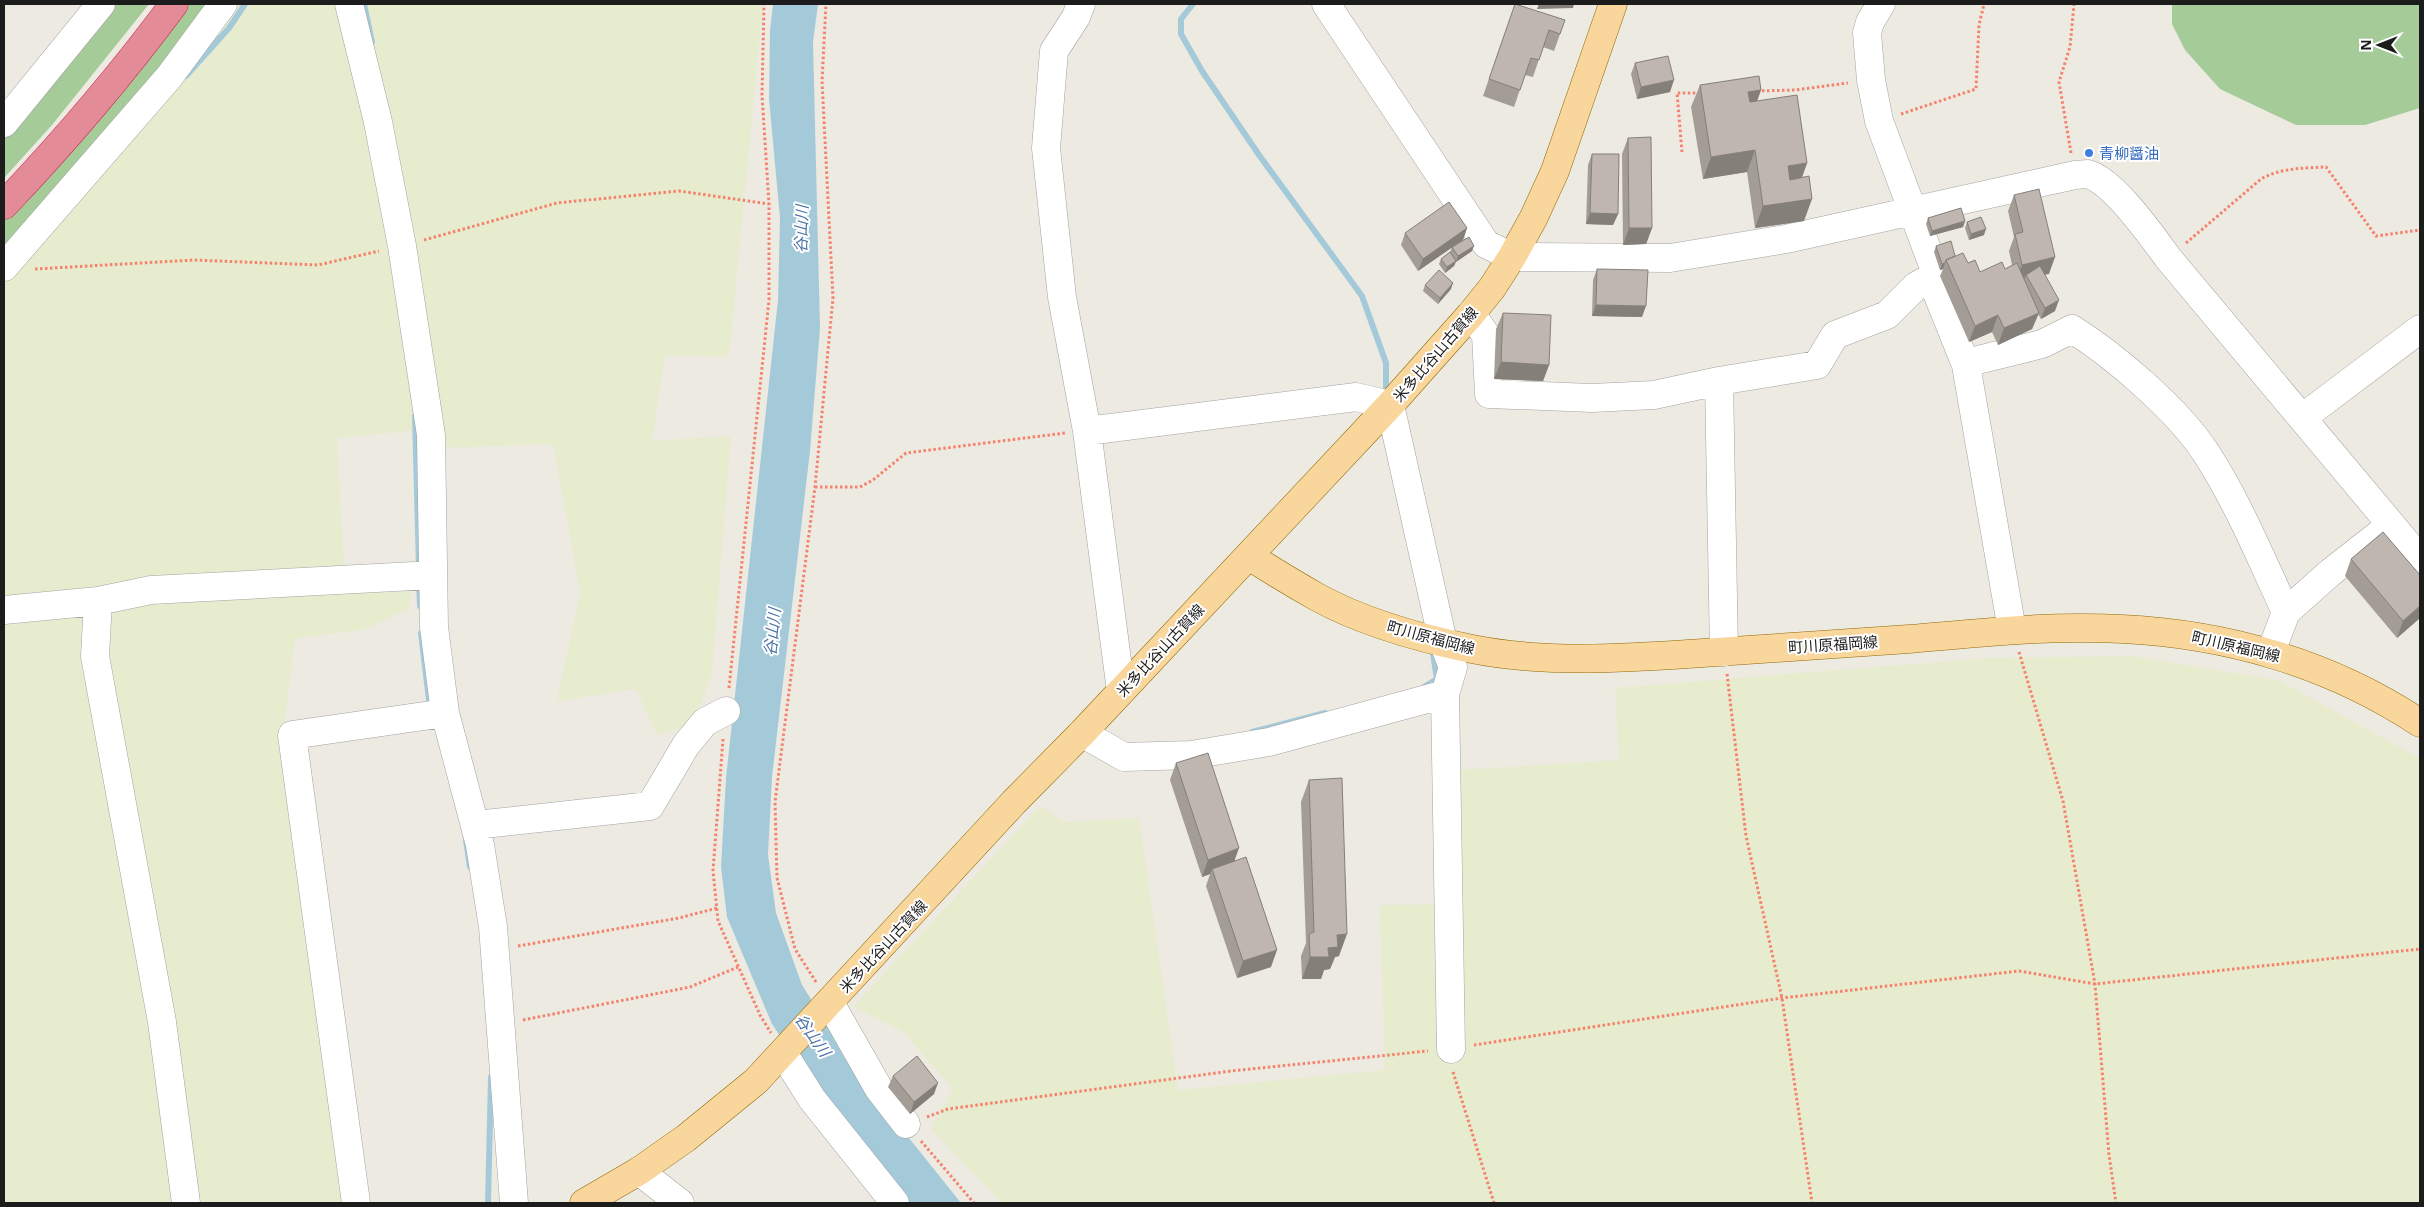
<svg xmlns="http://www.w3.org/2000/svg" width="2424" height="1207" font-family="'Open Sans','Noto Sans JP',sans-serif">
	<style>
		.farmland { fill: #e8ecce }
		.forest { fill: #a4cb98 }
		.water { fill: #a4cada }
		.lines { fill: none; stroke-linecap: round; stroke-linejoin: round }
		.stream { stroke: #a4cada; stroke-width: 6 }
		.minor-casing { stroke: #a3a3a3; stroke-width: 29 }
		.major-casing { stroke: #906a05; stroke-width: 29 }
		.highway-casing { stroke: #d12959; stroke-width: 29 }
		.path { stroke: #f5826c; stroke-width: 3; stroke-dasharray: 2.5 2.5; stroke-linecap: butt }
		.minor { stroke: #fff; stroke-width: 28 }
		.major { stroke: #f8d69c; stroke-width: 28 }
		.highway { stroke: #e38c97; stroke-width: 28 }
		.wall { fill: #a39d96 }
		.shaded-wall { fill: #857f7a }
		.building { fill: #beb6af; stroke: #857f7a }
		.shop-dot { fill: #3f7fe0; stroke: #fff; stroke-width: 2 }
		.labels { text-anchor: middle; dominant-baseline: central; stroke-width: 4; stroke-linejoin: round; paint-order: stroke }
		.shop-label { font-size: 15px; fill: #366cbe; stroke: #fff; text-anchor: start }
		.street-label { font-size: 15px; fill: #1c1c1c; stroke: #fff }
		.water-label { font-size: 16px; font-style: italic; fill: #4d75a8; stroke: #fff }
	</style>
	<rect width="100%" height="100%" fill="#edeae2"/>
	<path class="farmland" d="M235 4H763L729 357 665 355 652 441 731 436 712 674 693 725 657 735 636 689 557 701 580 592 553 444 442 448 441 428 337 438 345 587 412 585 409 609 366 629 295 639 284 726 346 1201 324 1203H4V271Z
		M2132 656 2278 680 2420 758V1203H1002L931 1129 953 1088 901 1030 853 1007 1040 806 1064 822 1139 818 1178 1090 1385 1070 1380 905 1463 904 1459 770 1619 760 1615 688 1987 658Z"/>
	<path class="forest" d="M114 4H149L52 125 4 178V139L89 38Z
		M182 4H214L4 257V220L64 153Z
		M2172 4H2420V108L2365 125H2296L2220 89 2185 50 2172 24Z"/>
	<path class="water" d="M773 4H818L813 42 820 328 810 451 772 777 768 855 776 913 802 985 861 1078 961 1203H904L807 1076 772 1024 727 917 721 867 726 778 778 300 780 218 769 99 770 31Z"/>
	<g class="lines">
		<path class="stream" d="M364 4 372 42
			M1193 4 1181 19V34L1202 71 1259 155 1362 296 1386 363V395
			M186 76 229 28 245 4
			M415 416 419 569
			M419 581 420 606
			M421 633 429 700 431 708
			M1424 687 1437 679 1432 647
			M1252 732 1325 713
			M466 840 470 867
			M488 1203 491 1077"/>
		<defs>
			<path id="minor" d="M349 4 378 122 402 246 431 435 434 627 445 713 480 845 493 927 514 1203
				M1081 4 1076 17 1054 51 1046 148 1062 297 1087 431 1121 691
				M1326 4 1486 244 1512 257 1670 258 1786 239 2075 175C2079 175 2084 174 2087 174 2113 180 2152 236 2168 258L2420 559
				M1881 4 1870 22 1867 33 1871 80 1879 121 1934 268 1931 278 1966 365 2012 630
				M4 123 101 4
				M4 267 169 77 223 4
				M1471 314 1486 335 1489 394 1592 398 1654 395 1719 381 1817 365 1835 335 1887 315 1916 286 1931 278
				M1966 365 1978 360 2042 344 2072 329C2115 356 2178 410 2206 453 2238 502 2261 559 2286 612
				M1719 381 1724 652
				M2302 418 2420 329
				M1087 431 1356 397 1390 405 1443 642 1453 667 1445 694 1451 1049
				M98 601 95 656 162 1022 186 1203
				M4 610 98 601 151 590 433 575
				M2271 652 2286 612 2331 572 2391 525
				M1082 733 1124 757 1191 755 1269 742 1445 694
				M476 825 650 806 686 745 705 722 726 711
				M830 1003 879 1089 906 1124
				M783 1053 812 1099 895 1203
				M639 1171 680 1203
				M356 1203 292 735 445 713"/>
			<path id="major" d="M1249 556C1271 570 1294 584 1317 597 1364 623 1419 638 1472 649 1547 664 1627 658 1703 653 1772 648 1840 644 1909 639 1980 633 2051 625 2122 629 2228 634 2331 664 2420 723
				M584 1203 639 1171 686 1138 756 1081 1014 802 1082 733 1390 405 1471 314 1492 288 1512 257 1534 217 1555 171 1613 4"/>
			<path id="highway" d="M4 205C64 142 122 74 174 4"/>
		</defs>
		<use href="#minor" class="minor-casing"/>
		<use href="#major" class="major-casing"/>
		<use href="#highway" class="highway-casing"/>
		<path class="path" d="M1757 91 1795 90 1848 83
			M1901 114 1976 89 1979 25 1984 4
			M1682 152 1677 93H1699
			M2071 153 2059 82 2070 47 2074 4
			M424 240 557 203 679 191 769 204
			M2186 243 2261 179C2280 168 2304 168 2326 167L2376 236 2420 230
			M35 269 194 260 318 265 379 251
			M815 487H860L873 480 906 453 1065 433
			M2019 652 2063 801 2095 984 2109 1155 2116 1203
			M1727 674 1746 836 1782 998 1812 1203
			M729 688 769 300V204L762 95 764 4
			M723 739 713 871 718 921 760 1015 771 1033
			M518 946 679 918 717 908
			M816 982 795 949 777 878 775 802 815 487 833 298 822 81 826 4
			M523 1020 690 987 738 967
			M1474 1045 1782 998 2019 971 2095 984 2420 949
			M1453 1072 1494 1203
			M927 1117 948 1109 1231 1071 1428 1051
			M921 1141 974 1203"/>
		<use href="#minor" class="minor"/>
		<use href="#major" class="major"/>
		<use href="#highway" class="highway"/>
	</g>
	<path class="wall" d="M1515 4 1565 20 1554 51 1543 47 1533 77 1525 75 1514 107 1483 96Z
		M1635 63 1670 92 1637 99 1631 74Z
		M1700 85 1761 90 1757 101 1807 163 1802 178 1804 221 1755 228 1747 172 1703 179 1691 107Z
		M1628 138 1652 228 1646 244 1623 245 1622 154Z
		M1592 154 1618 214 1613 225 1586 224 1588 165Z
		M2014 195 2049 274H2045L2055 311 2041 319 2038 314 2032 329 1998 345 1992 332 1969 342 1940 276 1943 269 1940 270 1934 252 1936 246 1955 256 1980 272 2005 269 2012 265 2009 251 2014 237 2008 211Z
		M1928 218 1965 221 1963 227 1930 236 1926 224Z
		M1967 222 1984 235 1969 240 1965 228Z
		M1467 228 1463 240 1455 245 1472 251 1456 262 1454 266 1445 273 1439 264 1441 259 1450 252 1452 247 1418 271 1401 245 1405 233Z
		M1597 269 1642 317 1592 316 1593 280Z
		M1425 285 1451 289 1438 304 1423 291Z
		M1503 313 1549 365 1543 381 1494 379 1496 329Z
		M2351 559 2420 575V618L2397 638 2345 576Z
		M1176 763 1235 861 1271 967 1237 978 1206 886 1210 874 1202 877 1170 780Z
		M1309 780 1339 956 1335 957 1330 969 1324 970 1321 979H1302L1301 956 1306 943 1301 802Z
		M893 1076 934 1094 910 1114 888 1087Z"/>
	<path class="shaded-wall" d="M1539 4H1574L1573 8 1537 9Z
		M1674 80 1670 92 1637 99 1641 87Z
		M1761 90 1753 112 1740 114 1748 92Z
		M1755 150 1747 172 1703 179 1711 157Z
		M1807 163 1799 185 1780 188 1788 166Z
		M1812 199 1804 221 1755 228 1763 206Z
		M1590 213 1618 214 1613 225 1586 224Z
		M1965 221 1963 227 1930 236 1932 231Z
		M1467 228 1463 240 1418 271 1423 259Z
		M1629 228H1652L1646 244 1623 245Z
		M1986 229 1984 235 1969 240 1971 234Z
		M1474 246 1472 251 1456 262 1458 256Z
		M2055 257 2049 274 2028 278 2026 275 2024 279 2016 281 2022 265Z
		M1456 261 1454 266 1445 273 1447 267Z
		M1945 263 1943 269 1940 270 1942 264Z
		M1453 283 1451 289 1438 304 1440 298Z
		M2059 300 2055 311 2041 319 2045 308Z
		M1596 305 1646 306 1642 317 1592 316Z
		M2039 313 2032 329 1998 345 2004 328Z
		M1998 315 1992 332 1969 342 1975 326Z
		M1501 362 1549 365 1543 381 1494 379Z
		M2420 606V618L2397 638 2403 621Z
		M1239 848 1233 865 1212 869 1210 874 1202 877 1208 860Z
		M1347 934 1339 956 1335 957 1330 969 1324 970 1321 979H1302L1310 957 1328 948 1337 935Z
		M1277 950 1271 967 1237 978 1243 961Z
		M938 1083 934 1094 910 1114 914 1102Z"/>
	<path class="building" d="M1515 4 1565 20 1560 34 1549 30 1539 60 1531 58 1520 90 1489 79Z
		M1668 56 1674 80 1641 87 1635 63Z
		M1759 76 1761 90 1748 92 1750 102 1797 95 1807 163 1788 166 1790 180 1809 176 1812 199 1763 206 1755 150 1711 157 1700 85Z
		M1651 137 1652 228H1629L1628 138Z
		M1592 154H1619L1618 214 1590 213Z
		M2039 189 2055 257 2022 265 2015 234 2023 232 2014 195Z
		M1449 202 1467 228 1423 259 1405 233Z
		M1961 208 1965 221 1932 231 1928 218Z
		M1981 217 1986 229 1971 234 1967 222Z
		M1469 237 1474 246 1458 256 1452 247Z
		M1951 241 1955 256 1946 260 1945 263 1942 264 1936 246Z
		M1450 252 1456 261 1447 267 1441 259Z
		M1963 253 1968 263 1975 260 1980 272 2002 262 2005 269 2017 263 2039 313 2004 328 1998 315 1975 326 1946 260Z
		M2040 266 2059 300 2045 308 2026 275Z
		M1597 269 1648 270 1646 306 1596 305Z
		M1439 270 1453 283 1440 298 1425 285Z
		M1503 313 1551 315 1549 365 1501 362Z
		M2383 532 2420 575V606L2403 621 2351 559Z
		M1208 753 1239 848 1208 860 1176 763Z
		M1342 778 1347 934 1337 935 1338 947 1328 948 1329 957H1310L1309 934 1314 932 1309 780Z
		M1246 857 1277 950 1243 961 1212 869Z
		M917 1056 938 1083 914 1102 893 1076Z"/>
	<circle class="shop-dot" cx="2089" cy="153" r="5"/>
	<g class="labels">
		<g class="shop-label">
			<text x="2099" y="153">青柳醤油</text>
		</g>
		<g class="street-label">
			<text transform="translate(1435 354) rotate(-49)">米多比谷山古賀線</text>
			<text transform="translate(1431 637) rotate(15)">町川原福岡線</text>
			<text transform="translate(1833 644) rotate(-4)">町川原福岡線</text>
			<text transform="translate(2236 646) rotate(13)">町川原福岡線</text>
			<text transform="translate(1160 650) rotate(-47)">米多比谷山古賀線</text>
			<text transform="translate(883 946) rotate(-47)">米多比谷山古賀線</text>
		</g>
		<g class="water-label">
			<text transform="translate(801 229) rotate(-88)">谷山川</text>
			<text transform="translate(772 632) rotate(-84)">谷山川</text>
			<text transform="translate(813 1035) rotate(55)">谷山川</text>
		</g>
	</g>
	<rect width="2424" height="1207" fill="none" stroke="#1c1c1c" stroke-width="10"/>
	<g transform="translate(2379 45) rotate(270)" stroke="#ffffff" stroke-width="4" paint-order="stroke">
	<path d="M0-4L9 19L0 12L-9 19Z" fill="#1c1c1c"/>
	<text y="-8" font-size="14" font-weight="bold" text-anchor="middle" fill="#1c1c1c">N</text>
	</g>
</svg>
